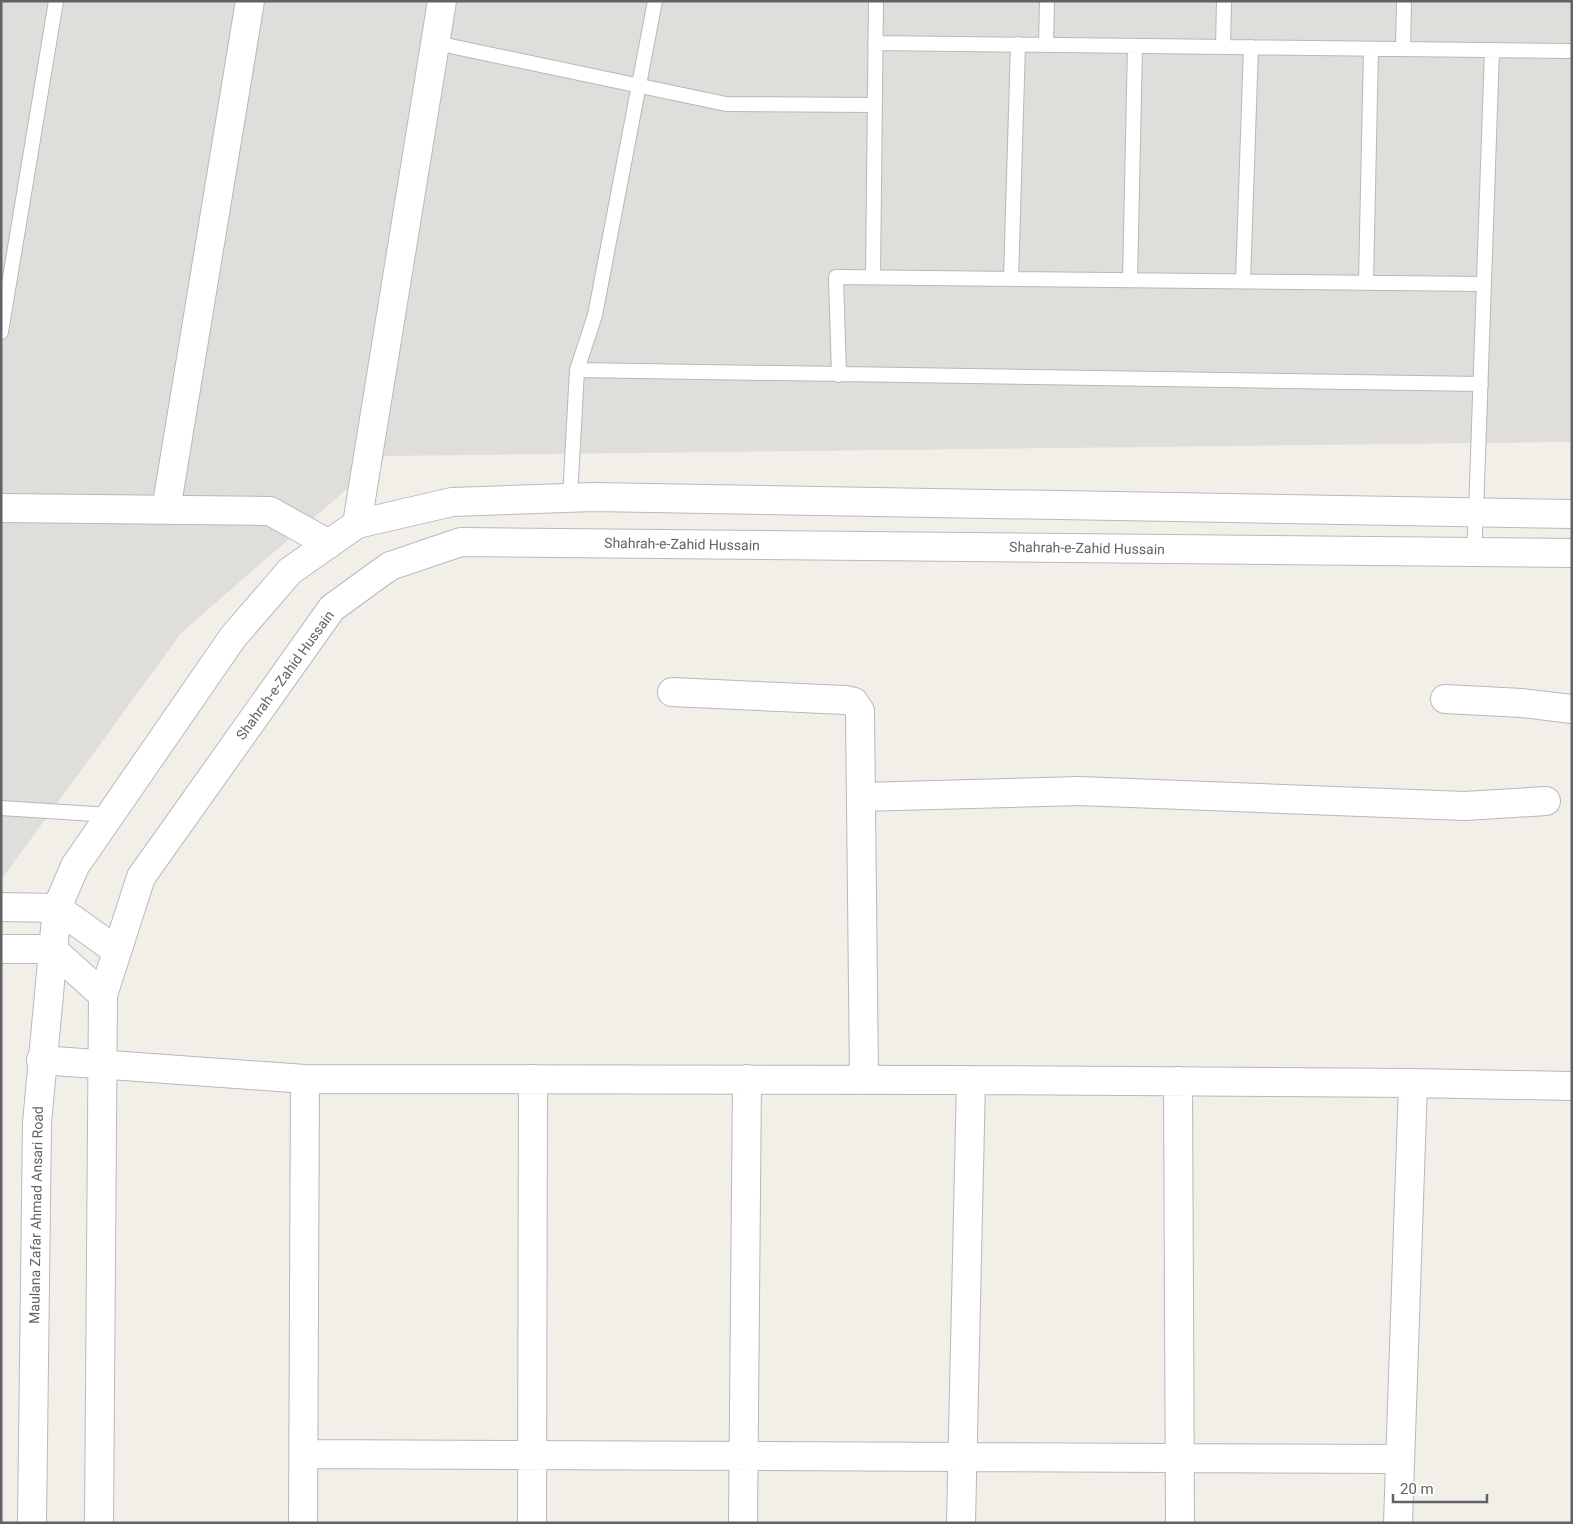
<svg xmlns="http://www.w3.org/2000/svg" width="1573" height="1524" font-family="Roboto,sans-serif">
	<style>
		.industrial { fill: #e0deda }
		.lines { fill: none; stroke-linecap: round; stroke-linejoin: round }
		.lane-casing { stroke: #b5b8bc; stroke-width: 16 }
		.street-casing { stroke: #b5b8bc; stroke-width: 30 }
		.secondary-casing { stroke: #b6babf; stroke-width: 30 }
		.lane { stroke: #fff; stroke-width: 14 }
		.street { stroke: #fff; stroke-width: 28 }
		.secondary { stroke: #fff; stroke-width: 28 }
		.labels { text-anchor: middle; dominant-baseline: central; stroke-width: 4; stroke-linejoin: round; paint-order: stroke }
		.street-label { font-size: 14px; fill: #5f6368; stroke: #fff }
	</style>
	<rect width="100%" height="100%" fill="#f1efe8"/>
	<path class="industrial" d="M1 1H1572V442L385 456 182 632 1 880Z"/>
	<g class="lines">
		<defs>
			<path id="lane" d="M436 43 726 104 874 105
				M875 43 1572 51
				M1046 45 1047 1
				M1223 47 1224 1
				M1403 49 1404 1
				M873 277 876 1
				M1011 279 1018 44
				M1130 280 1135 46
				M1243 281 1251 47
				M1366 282 1371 49
				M1 332 56 1
				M577 370 1481 384
				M839 375 836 277 1484 284
				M570 498 577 370 595 315 655 1
				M1474 552 1476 513 1492 50
				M1 808 110 815"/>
			<path id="street" d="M1 508 270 511 329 544
				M166 510 250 1
				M672 692 845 700 854 702 860 711 864 1080
				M1445 699 1522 703 1572 709
				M861 797 1079 791 1465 806 1546 801
				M41 1060 305 1079 971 1080 1413 1083 1572 1086
				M1178 1081 1180 1523
				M304 1454 1400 1459
				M303 1523 305 1079
				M532 1523 533 1079
				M743 1523 747 1079
				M961 1523 971 1080
				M1398 1523 1413 1083"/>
			<path id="secondary" d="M357 524 442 1
				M1 907 57 908 117 951
				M1 949H52L103 995
				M32 1523 37 1123 57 908 75 866 233 637 290 571 357 524 452 502 593 497 1572 514
				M99 1523 103 995 141 877 332 608 390 566 461 542 1572 553"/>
		</defs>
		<use href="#lane" class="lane-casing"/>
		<use href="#street" class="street-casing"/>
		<use href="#secondary" class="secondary-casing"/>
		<use href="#lane" class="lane"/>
		<use href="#street" class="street"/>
		<use href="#secondary" class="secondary"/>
	</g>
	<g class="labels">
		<g class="street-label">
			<text transform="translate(682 544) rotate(1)">Shahrah-e-Zahid Hussain</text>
			<text transform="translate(1087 548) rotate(1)">Shahrah-e-Zahid Hussain</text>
			<text transform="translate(285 675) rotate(-54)">Shahrah-e-Zahid Hussain</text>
			<text transform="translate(36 1215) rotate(-89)">Maulana Zafar Ahmad Ansari Road</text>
		</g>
	</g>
	<rect width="1573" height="1524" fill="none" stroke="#5f6368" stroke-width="5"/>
	<path d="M1393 1494v8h94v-8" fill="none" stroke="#5f6368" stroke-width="2.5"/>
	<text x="1400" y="1494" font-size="15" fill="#5f6368" stroke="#ffffff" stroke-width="4" paint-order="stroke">20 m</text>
</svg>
